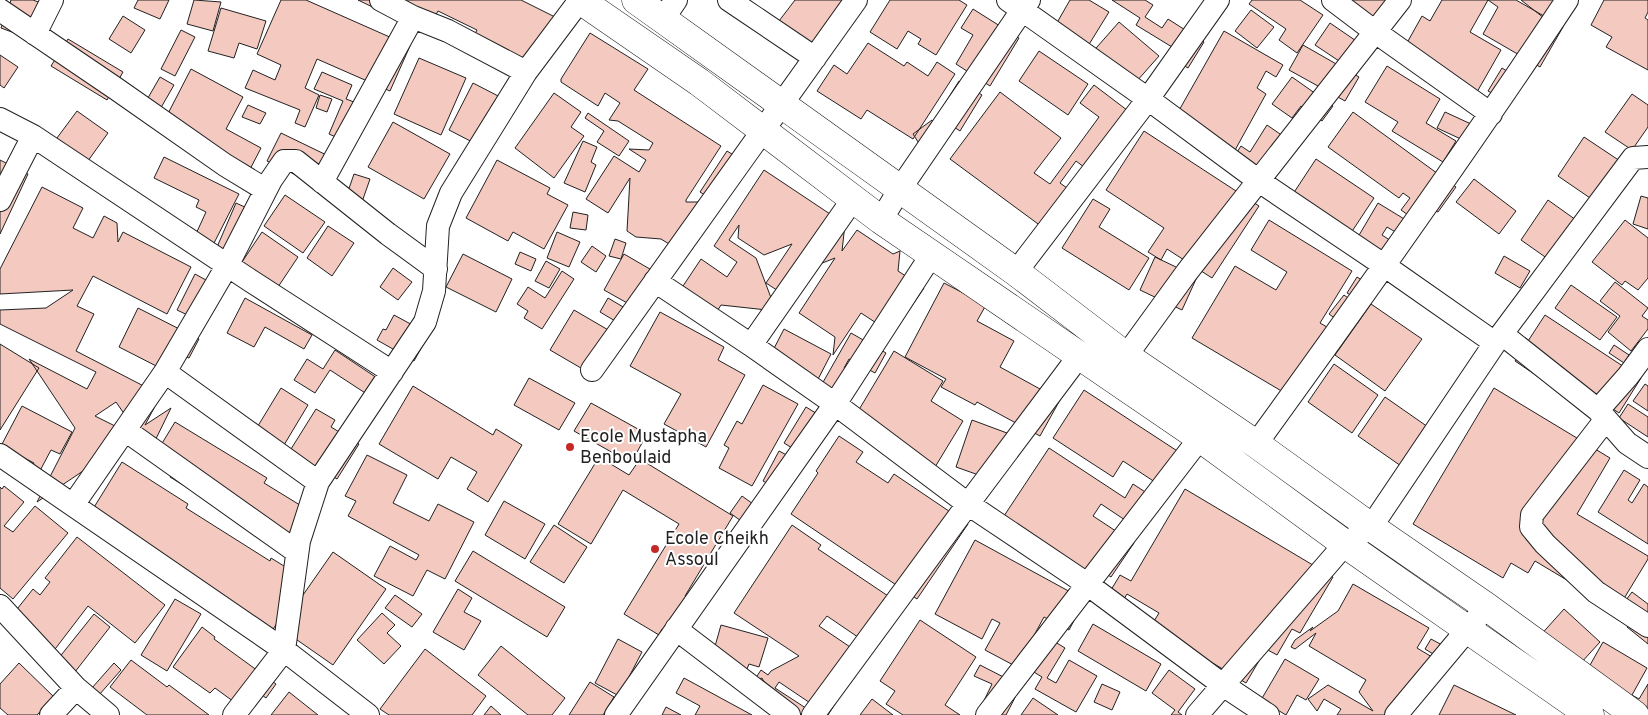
<svg xmlns="http://www.w3.org/2000/svg" width="1648" height="715" font-family="Overpass,sans-serif">
	<style>
		.building { fill: #f3c9c0; stroke: #222 }
		.lines { fill: none; stroke-linecap: round; stroke-linejoin: round }
		.street-casing { stroke: #222; stroke-width: 24 }
		.primary-casing { stroke: #222; stroke-width: 29 }
		.street { stroke: #fff; stroke-width: 22 }
		.primary { stroke: #fff; stroke-width: 28 }
		.poi-dot { fill: #c62828; stroke: #fff; stroke-width: 2 }
		.labels { text-anchor: middle; dominant-baseline: central; stroke-width: 4; stroke-linejoin: round; paint-order: stroke }
		.poi-label { font-size: 18px; fill: #222; stroke: #fff; text-anchor: start }
	</style>
	<rect width="100%" height="100%" fill="#fff"/>
	<path class="building" d="M11 0H33L41 3 28 38 1 28Z
		M138 0H169L160 19 134 8Z
		M194 0 221 2 213 31 187 24Z
		M281 0H306L410 46 390 91 317 59 305 88 319 95 305 127 295 123 300 110 245 88 253 70 275 80 281 65 257 54Z
		M358 0H521L559 19 528 82 466 51 477 30 438 11 426 33Z
		M795 0H857L821 51 779 21Z
		M890 0H959L967 5 936 55 918 44 921 39 908 31 897 49 870 32Z
		M1070 0H1089L1109 12 1080 59 1047 40Z
		M1112 0H1145L1153 5 1145 17 1162 28 1168 19 1204 42 1188 68 1167 55 1172 47 1136 25 1140 18Z
		M1252 0H1300L1323 15 1297 53 1279 40 1286 29 1249 4Z
		M1337 0H1403L1382 31Z
		M1442 0H1516L1563 27 1540 67 1483 34 1498 7 1488 0 1470 32 1501 50 1477 92 1403 50 1422 16 1430 21Z
		M1521 0H1558L1544 18Z
		M1604 0H1648V12L1645 18 1648 20V70L1606 47 1612 37 1591 25Z
		M221 8 266 21 257 49 239 43 234 58 208 51Z
		M973 9 1019 38 990 86 956 64 973 35 961 28Z
		M1251 10 1274 27 1257 48 1235 31Z
		M123 16 145 30 131 53 109 39Z
		M1119 22 1159 56 1129 90 1090 55Z
		M1330 23 1365 47 1351 69 1315 45Z
		M181 30 195 37 175 76 161 69Z
		M1224 31 1283 65 1276 77 1266 71 1257 88 1266 94 1229 161 1169 128Z
		M590 33 648 69 634 90 721 146 686 200V202H704L687 255 661 239 636 237 627 231 630 178 608 213 586 199 614 156 639 172 646 160 629 149 649 150 653 143 618 121 609 120 620 103 605 93 598 106 561 82V79Z
		M68 39 123 72 107 100 51 66Z
		M868 43 904 66 907 62 928 76 937 62 955 74 913 139 867 110 861 119 817 91 834 65 847 74Z
		M1303 45 1359 77 1345 101 1289 70Z
		M1039 51 1088 84 1068 115 1019 81Z
		M0 55 18 67 4 88 0 85Z
		M419 58 466 78 441 135 394 114Z
		M1387 66 1440 99 1426 123 1456 141 1443 162 1392 131 1398 122 1365 102Z
		M1502 68 1518 78 1504 100 1488 91Z
		M191 69 243 97 226 129 261 148 246 177 159 131Z
		M322 72 352 85 346 99 362 105 347 142 329 134 343 101 314 89Z
		M160 77 174 85 155 118 141 110Z
		M1292 77 1333 106 1322 121 1301 106 1292 118 1272 104Z
		M959 81 982 95 960 131 937 116Z
		M473 83 504 99 480 146 449 130Z
		M1094 85 1140 120 1097 177 1076 161 1060 183 1081 198 1053 235 950 159 1000 92 1061 138 1034 173 1050 184 1099 117 1080 103Z
		M554 93 581 112 571 127 584 136 554 178 515 148Z
		M1632 94 1648 105V127L1632 150 1605 132Z
		M320 95 332 99 327 112 316 108Z
		M248 105 266 113 260 124 242 117Z
		M77 111 108 133 85 165 54 142Z
		M1353 112 1456 187 1438 212 1435 211 1424 226 1401 210 1410 198 1403 193 1399 198 1328 147Z
		M1445 112 1484 130 1476 146 1437 128Z
		M588 113 629 141 619 156 597 142 604 131 585 118Z
		M932 120 941 131 920 145 913 134Z
		M393 122 450 154 424 199 368 167Z
		M1267 125 1293 143 1268 181 1233 158 1241 146 1250 152Z
		M1144 131 1259 206 1212 278 1167 249 1161 260 1148 252 1164 228 1106 190Z
		M281 133 343 163 329 191 267 161Z
		M1584 137 1620 161 1593 200 1558 176Z
		M583 141 597 147 591 162 596 165 585 192 564 183Z
		M727 151 748 164 722 206 700 192Z
		M164 157 239 194 213 245 195 236 206 212 196 207 199 200 154 178Z
		M1316 159 1374 198 1345 242 1287 203Z
		M0 160 28 174 0 234Z
		M497 160 550 188 547 194 568 205 544 249 513 232 508 241 466 218Z
		M764 170 845 224 842 251 857 230 893 254 900 251 898 271 924 288 893 334 861 313 833 355 835 337 799 313 835 258 787 277 792 300 766 283 792 244 764 255 738 238 739 225 729 240 756 258 776 311 721 305 714 316 679 292 701 259 727 277 737 262 714 246Z
		M354 174 370 179 362 202 346 197Z
		M1474 179 1516 211 1499 234 1456 202Z
		M42 187 83 208 73 228 93 238 104 216 117 223 118 242 123 232 191 267 167 314 93 276 77 306 94 314 76 351 161 395 145 425 171 408 150 451 116 402 95 416 135 436 37 502 75 428 29 359 87 389 96 372 0 324V310L46 308 73 290 0 294V269Z
		M285 195 325 222 303 253 264 226Z
		M1641 196 1648 198V229L1633 224Z
		M1093 199 1110 209 1099 227 1149 258 1129 290 1062 248Z
		M1548 200 1576 220 1548 259 1521 240Z
		M236 203 258 213 236 264 214 254Z
		M1378 203 1419 228 1412 242 1387 227 1382 235 1402 248 1392 265 1355 242Z
		M573 212 588 215 586 230 570 228Z
		M1269 220 1352 271 1320 323 1339 334 1300 402 1192 338 1235 266 1276 290 1287 272 1251 250Z
		M1625 220 1648 238V278L1638 290 1625 281 1622 285 1592 262Z
		M328 226 354 243 332 276 307 258Z
		M262 232 298 257 276 290 240 265Z
		M557 232 580 242 569 267 547 258Z
		M615 239 626 243 621 259 609 256Z
		M592 246 606 256 596 272 581 262Z
		M520 252 536 259 531 271 515 264Z
		M463 254 512 279 496 312 446 287Z
		M624 254 667 279 629 304 604 290Z
		M1504 256 1530 271 1520 288 1495 273Z
		M1155 257 1197 277 1182 310 1140 290Z
		M546 261 560 269 549 288 535 281Z
		M393 268 412 282 398 300 380 287Z
		M562 271 574 279 542 329 524 318 528 311 517 304 528 287 545 298Z
		M195 274 215 285 198 320 177 310Z
		M1357 277 1371 286 1362 301 1347 293Z
		M1615 282 1648 308 1642 316 1648 320V329L1631 351 1608 332 1620 316 1600 301Z
		M944 283 986 305 977 321 1014 341 1000 367 1060 400 1040 436 977 402 975 405 941 387 946 379 905 357Z
		M1571 285 1617 317 1600 340 1555 308Z
		M1344 295 1359 306 1344 325 1329 314Z
		M245 298 312 335 304 349 265 327 254 347 227 333Z
		M608 298 635 314 627 328 600 312Z
		M1371 304 1422 339 1385 391 1335 355Z
		M138 308 199 339 189 358 180 354 170 373 119 347Z
		M574 310 622 338 598 378 550 350Z
		M660 312 724 347 718 360 745 375 706 447 664 424 681 394 630 366Z
		M394 315 429 334 414 361 377 340 383 329 386 330Z
		M1545 315 1641 378 1619 413 1571 381 1540 378 1515 361Z
		M784 329 831 354 814 387 767 362Z
		M851 333 886 353 875 373 849 359 844 368 858 377 846 398 822 384Z
		M0 344 39 368 0 430Z
		M1614 345 1629 355 1624 363 1609 353Z
		M335 350 392 388 382 404 330 370 315 393 294 380 307 359 323 369Z
		M894 351 943 381 931 401 963 421 932 472 851 423Z
		M1334 364 1378 395 1352 433 1308 402Z
		M529 378 575 403 559 430 514 405Z
		M1645 384 1648 386V411L1633 401Z
		M763 385 798 404 752 486 719 468 729 448 724 445 737 421 742 424Z
		M413 386 493 435 496 429 522 445 488 502 467 489 477 472 451 457 438 479 379 444Z
		M281 388 308 405 284 445 291 449 316 409 335 420 331 427 359 444 337 479 319 468 250 439Z
		M1494 388 1610 458 1577 514 1648 556V559L1617 610 1535 561 1528 573 1511 563 1503 578 1413 524Z
		M1084 390 1188 458 1167 490 1123 461 1113 477 1053 438Z
		M1385 397 1428 427 1401 466 1358 436Z
		M591 403 647 434 631 463 574 431Z
		M1628 404 1648 417V437L1619 418Z
		M22 406 72 432 60 454 51 450 35 480 27 476 34 463 1 446Z
		M806 407 827 420 805 456 784 443Z
		M972 420 1007 433 990 479 956 467Z
		M175 422 267 478 264 483 308 510 293 535 239 519 170 477 182 458 161 445Z
		M839 436 863 452 856 462 888 483 894 474 968 524 917 599 791 514 818 473 816 471Z
		M1049 448 1125 498 1133 484 1156 499 1137 528 1101 504 1093 516 1134 543 1111 577 1091 564 1081 579 998 525Z
		M779 451 800 462 784 492 763 481Z
		M367 455 407 475 393 503 429 521 438 504 474 522 445 579 427 570 413 596 374 576 390 546 416 560 419 555 348 516 356 501 345 496Z
		M599 457 629 475 640 459 733 516 685 596 698 604 677 638 662 629 659 635 624 614 679 524 623 490 591 544 558 524Z
		M122 462 188 504 186 508 270 561 271 558 305 579 265 642 88 517Z
		M1624 470 1640 480 1628 500 1632 503 1644 484 1648 487V544L1598 512Z
		M4 486 24 502 4 526 13 532 35 506 68 533 13 599 0 588V487L2 489Z
		M1185 489 1333 577 1300 633 1292 629 1277 655 1266 649 1246 683 1151 626 1159 613 1127 594 1115 614 1102 605 1120 575 1131 581Z
		M742 496 760 509 748 526 730 513Z
		M504 501 545 524 525 559 485 535Z
		M554 525 587 547 564 583 530 562Z
		M792 525 821 545 818 549 900 604 871 646 827 616 819 626 865 657 828 715 779 682 775 688 815 714 781 715 762 678 753 682 761 670 768 675 771 671 799 656 734 613Z
		M77 537 165 605 135 643 88 606 49 657 6 623 33 589 40 595 50 582 45 578Z
		M975 540 1085 600 1069 630 1044 617 1017 667 985 650 1000 623 992 619 982 639 935 614Z
		M473 551 565 607 547 637 455 581Z
		M333 552 386 589 333 665 280 628Z
		M1353 584 1429 628 1417 648 1437 660 1404 715H1337L1341 709 1324 699 1317 711 1308 699 1328 685 1373 711 1359 692 1366 680 1309 646 1316 633 1295 649 1291 647 1295 640 1313 627 1310 631 1338 611Z
		M458 589 472 598 464 612 481 621 464 650 433 632Z
		M1632 592 1648 604V644L1627 627 1633 618 1620 608Z
		M395 595 422 614 412 627 385 608Z
		M175 599 201 614 167 671 141 655Z
		M1564 609 1600 642 1580 664 1538 638Z
		M382 613 395 625 387 633 401 646 384 664 357 640Z
		M94 614 110 627 71 677 54 664Z
		M920 620 976 657 945 705 960 715H903L886 704 895 691 880 681Z
		M1093 624 1161 664 1146 691 1078 651Z
		M721 625 768 638 759 667 749 664 745 674 710 664Z
		M202 627 215 637 214 639 276 684 266 698 258 692 245 710 215 688 210 693 173 667Z
		M1042 634 1065 648 1047 678 1056 683 1069 660 1097 676 1076 712 1035 689 1042 677 1024 666Z
		M618 639 642 652 619 696 595 683Z
		M1431 639 1444 646 1438 657 1425 649Z
		M1603 642 1647 668 1632 695 1639 699 1648 684V710L1585 674Z
		M501 646 565 698 552 715H528L478 675Z
		M425 649 486 696 472 715H389L380 709Z
		M1285 659 1319 679 1306 700 1297 695 1286 715 1261 700Z
		M131 660 167 687 169 685 209 715H147L110 687Z
		M19 663 54 697 37 715H8L0 708V684Z
		M114 663 121 670 99 695 91 689Z
		M980 665 1021 686 1006 715H977L992 684 974 676Z
		M1169 670 1195 689 1178 712 1182 715H1171L1175 710 1152 693Z
		M684 678 752 715H695L700 706 676 693Z
		M590 682 614 697 603 715H569Z
		M1102 684 1120 692 1112 710 1094 702Z
		M1454 685 1516 715H1439Z
		M289 692 318 715H271Z
		M1033 698 1058 715H1021Z
		M872 699 893 715H860Z
		M491 706 501 715H484Z
		M666 707 681 715H662Z"/>
	<g class="lines">
		<defs>
			<path id="street" d="M381 0 413 17 448 31 526 72
				M729 0 815 58
				M1008 0 1148 99 1259 181 1385 266 1495 343
				M1333 0 1374 31 1491 114
				M0 10 115 88 225 165 266 190
				M663 19 676 0
				M35 34 52 0
				M0 119 33 136 251 281 392 372
				M322 182 413 17
				M0 200 33 136
				M881 220 900 189 1029 0
				M1016 272 1148 99 1218 0
				M655 281 751 345 835 404 968 504 1087 584 1223 685 1268 715
				M1502 334 1598 410 1627 443 1648 457
				M751 345 853 199
				M1126 356 1187 272 1400 0
				M592 370 856 0
				M165 372 318 482
				M1598 410 1628 376 1648 349
				M1606 419 1532 515 1531 527 1545 544 1596 592 1648 626
				M125 430 297 552
				M1256 444C1362 298 1467 151 1567 0
				M0 455 284 650 368 715
				M73 505 165 372 227 266 271 180 284 161H296L388 234 436 269
				M0 606 76 688 108 715
				M676 629 789 715
				M51 715 76 688
				M234 715 284 650 299 541 318 482 425 322 434 291 438 226 451 193 526 72 580 0
				M616 715 835 404 932 254
				M813 715 968 504 1079 356
				M987 715 1200 438
				M1197 715 1345 544 1371 527 1495 343 1633 158 1648 157
				M1396 715 1477 618"/>
			<path id="primary" d="M580 0 699 82 881 220 1200 438 1345 544 1590 715
				M636 0 1016 272 1126 356 1256 444 1371 527 1487 607 1635 715"/>
		</defs>
		<use href="#street" class="street-casing"/>
		<use href="#primary" class="primary-casing"/>
		<use href="#street" class="street"/>
		<use href="#primary" class="primary"/>
	</g>
	<g class="poi-dot">
		<circle cx="570" cy="447" r="5"/>
		<circle cx="655" cy="549" r="5"/>
	</g>
	<g class="labels">
		<g class="poi-label">
			<text x="580" y="437">Ecole Mustapha<tspan x="580" dy="21">Benboulaid</tspan></text>
			<text x="665" y="539">Ecole Cheikh<tspan x="665" dy="21">Assoul</tspan></text>
		</g>
	</g>
</svg>
